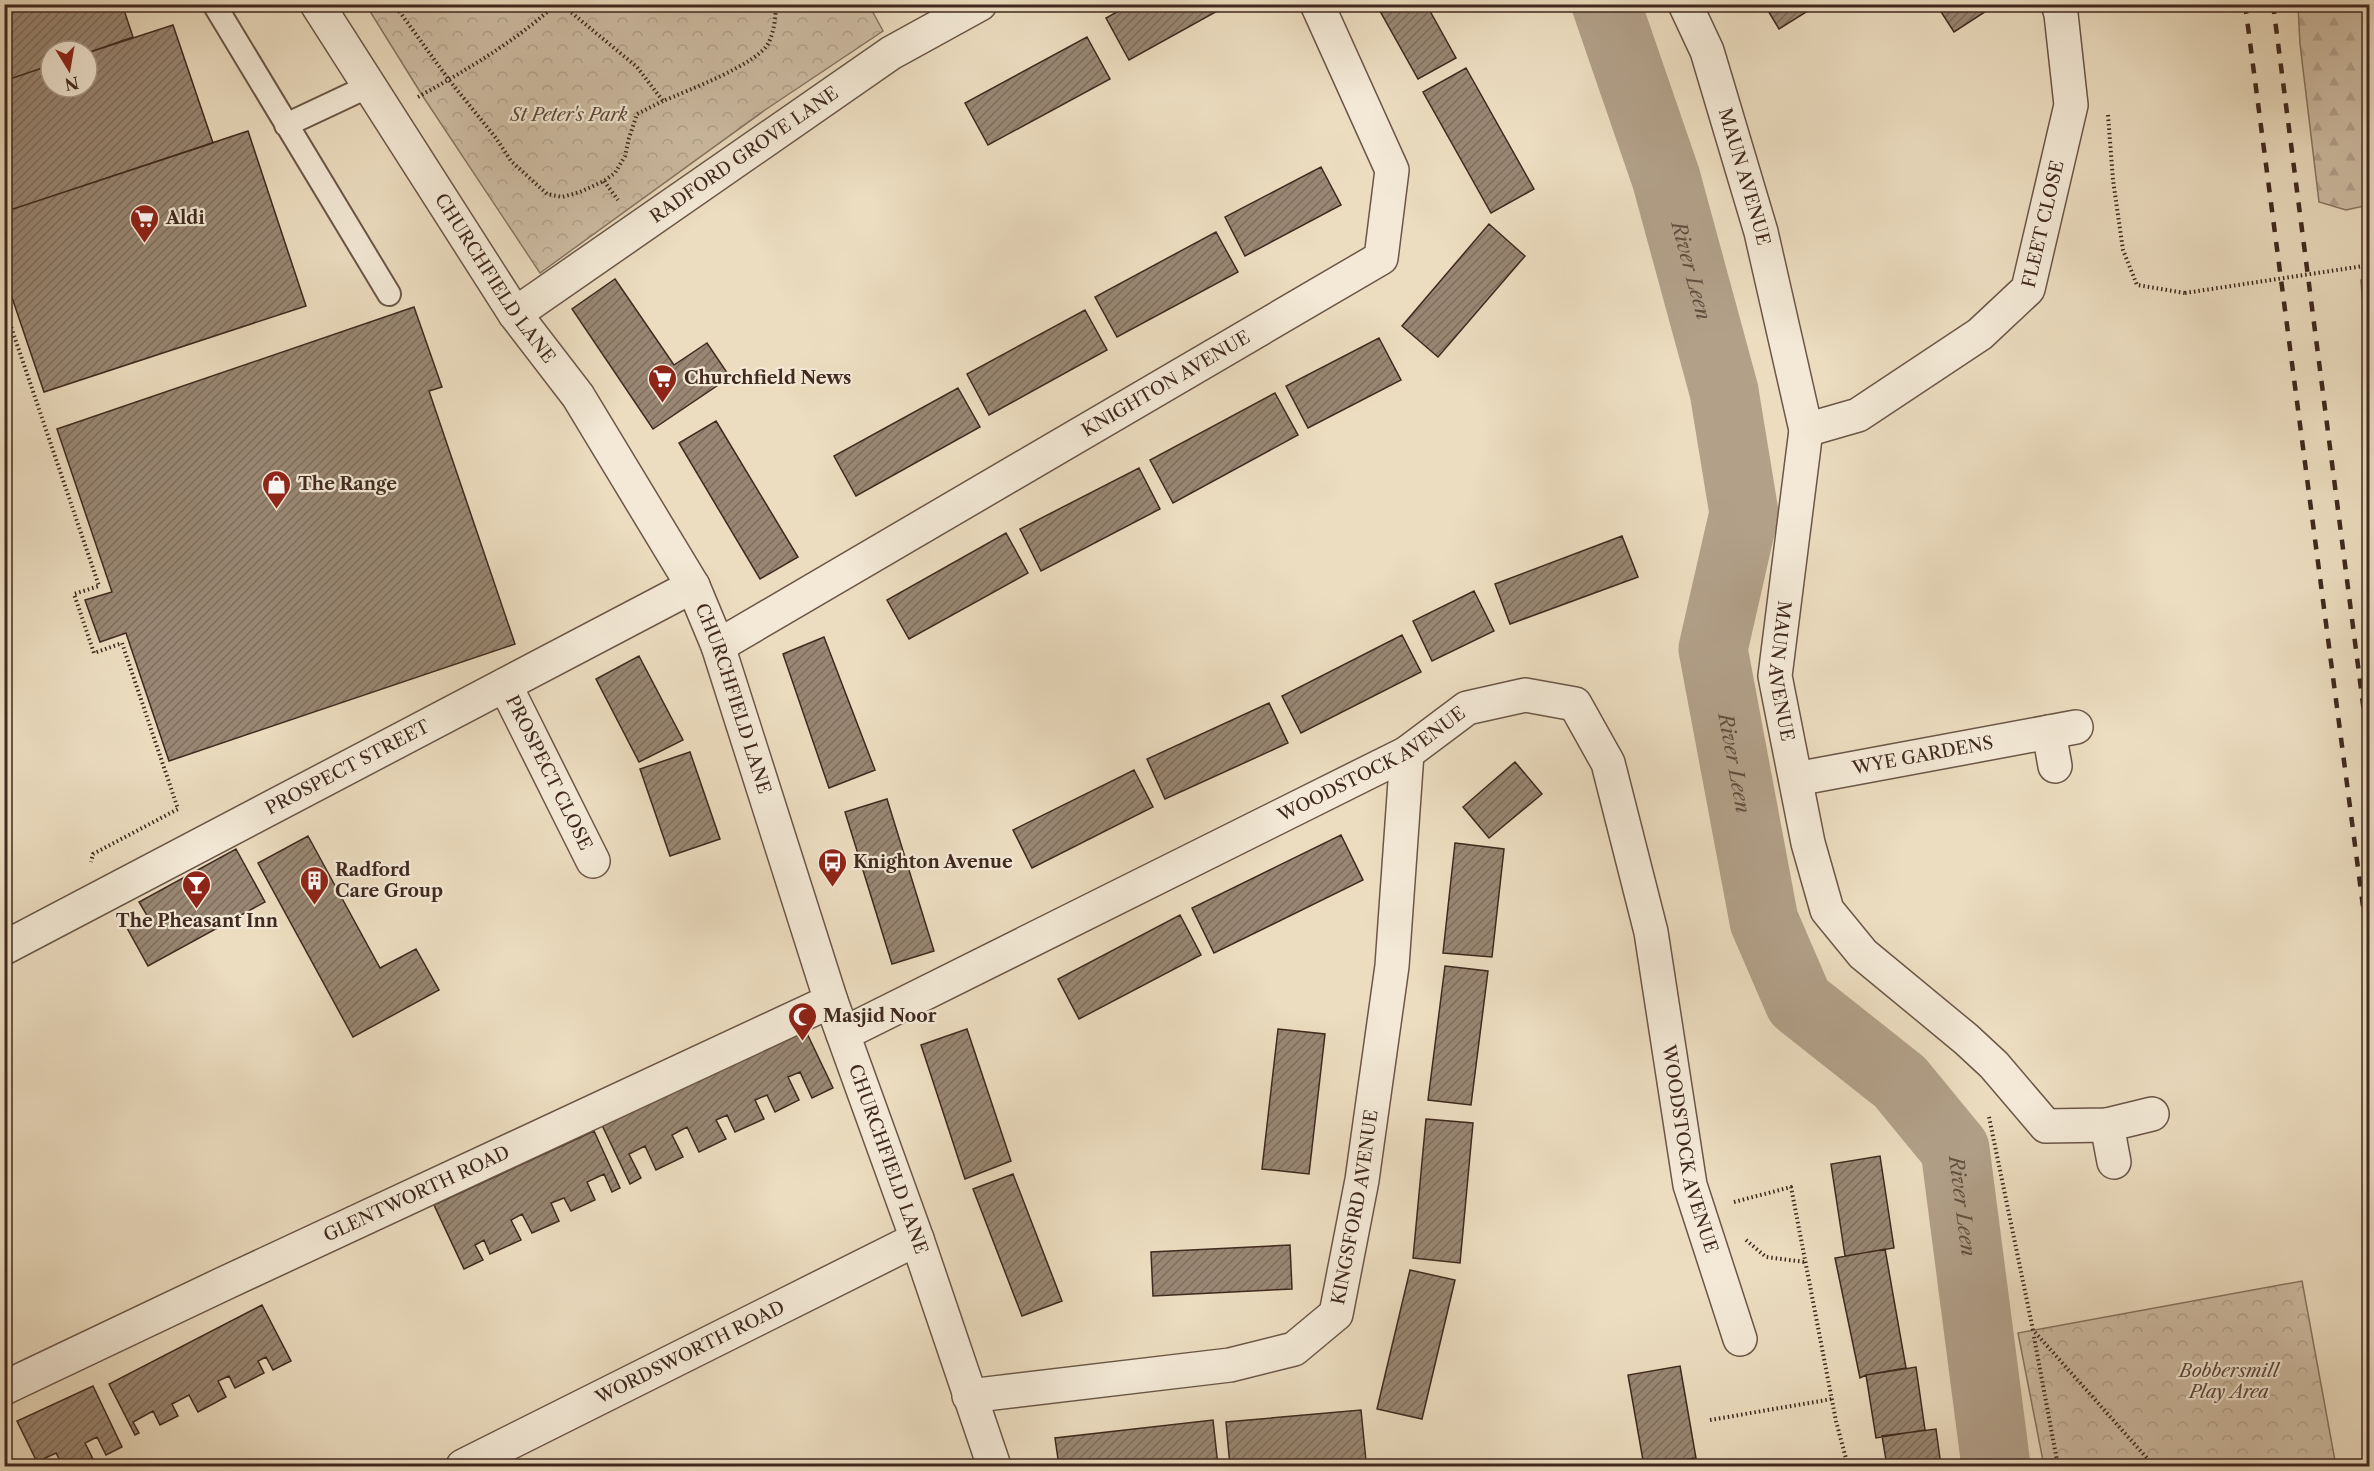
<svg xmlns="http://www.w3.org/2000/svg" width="2374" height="1471" font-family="'Libre Caslon Text',serif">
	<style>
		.forest { fill: url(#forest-firs); stroke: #887462; stroke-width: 1.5 }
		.park { fill: url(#park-crowns); stroke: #887462; stroke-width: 1.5 }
		.garden { fill: #cfbea5; stroke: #887462; stroke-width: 1.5 }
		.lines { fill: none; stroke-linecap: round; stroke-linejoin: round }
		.river { stroke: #b2a089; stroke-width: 69 }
		.building { fill: url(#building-hatch); stroke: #40291f; stroke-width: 1.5 }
		.service-casing { stroke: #6b5647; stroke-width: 26 }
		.minor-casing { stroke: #6b5647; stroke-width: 36 }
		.path { stroke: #40291f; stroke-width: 4; stroke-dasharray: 1.5 3; stroke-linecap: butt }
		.service { stroke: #f3e9d6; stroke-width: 22 }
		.minor { stroke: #f3e9d6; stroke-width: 33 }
		.rail { stroke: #40291f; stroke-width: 4.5; stroke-dasharray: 10 10; stroke-linecap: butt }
		.path-bridge { stroke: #40291f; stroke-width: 4; stroke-dasharray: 1.5 3; stroke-linecap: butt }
		.labels { text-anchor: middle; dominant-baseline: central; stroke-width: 4.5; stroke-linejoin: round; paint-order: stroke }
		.park-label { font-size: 18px; font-style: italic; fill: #5d473a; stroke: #f3e9d6 }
		.street-label { font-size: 18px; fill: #40291f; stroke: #f3e9d6 }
		.poi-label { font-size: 18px; font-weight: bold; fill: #40291f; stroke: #f3e9d6; text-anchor: start }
		.water-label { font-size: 20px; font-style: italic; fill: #624d3f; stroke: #f3e9d6 }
	</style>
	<defs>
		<pattern id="forest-firs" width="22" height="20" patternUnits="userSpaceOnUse" patternTransform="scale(1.5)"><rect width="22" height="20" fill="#cfbea5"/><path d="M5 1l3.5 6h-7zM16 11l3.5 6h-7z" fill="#b3a38e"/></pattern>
		<pattern id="park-crowns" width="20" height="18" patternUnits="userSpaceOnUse" patternTransform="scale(1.5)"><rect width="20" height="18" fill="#cfbea5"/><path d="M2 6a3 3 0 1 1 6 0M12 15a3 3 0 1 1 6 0" fill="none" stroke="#b3a38e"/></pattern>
		<pattern id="building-hatch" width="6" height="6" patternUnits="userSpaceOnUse" patternTransform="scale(1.5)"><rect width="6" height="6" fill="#998773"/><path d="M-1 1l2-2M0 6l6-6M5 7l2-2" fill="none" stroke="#7e6e5e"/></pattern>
	</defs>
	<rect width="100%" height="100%" fill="#ecddc0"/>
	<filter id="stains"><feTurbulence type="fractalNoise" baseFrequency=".00333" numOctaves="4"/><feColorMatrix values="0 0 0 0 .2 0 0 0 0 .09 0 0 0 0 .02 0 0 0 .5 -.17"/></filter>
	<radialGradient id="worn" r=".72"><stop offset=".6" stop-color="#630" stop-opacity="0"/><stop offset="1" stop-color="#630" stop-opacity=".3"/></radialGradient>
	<path class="forest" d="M2298 5H2369V205L2346 210 2319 202 2300 44Z"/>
	<path class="park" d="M366 5H869L883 31 765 110 540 273 422 95Z
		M2302 1281 2336 1466H2044L2018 1333Z"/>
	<path class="garden" d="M2369 278H2370L2369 390 2361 280Z"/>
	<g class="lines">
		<path class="river" id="s1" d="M1606 4 1666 178 1724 391 1744 513 1713 649 1764 921 1799 1002 1900 1082 1955 1149 1996 1466"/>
	</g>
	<path class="building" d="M4 4H122L133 37 87 53V51H51V65L4 81Z
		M1131 4H1230L1129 60 1106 18Z
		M1376 4H1426L1456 58 1418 79Z
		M1764 4H1819L1779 29Z
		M1936 4H1993L1994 6 1954 32Z
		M173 25 213 143 4 212V81L51 65V87H87V53Z
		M1087 37 1110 79 988 145 965 103Z
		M1466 68 1534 189 1491 213 1423 92Z
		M248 131 306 306 44 392 4 274V212Z
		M1321 167 1341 205 1245 256 1225 217Z
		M1489 224 1525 256 1438 357 1402 326Z
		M1216 232 1238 272 1117 337 1095 297Z
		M615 279 674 365 707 343 730 377 653 429 572 309Z
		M414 307 442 387 429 391 515 644 169 761 126 633 100 642 85 600 112 592 57 429Z
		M1085 310 1107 350 989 415 967 374Z
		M1379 338 1401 380 1308 428 1286 386Z
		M958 388 980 427 856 496 834 456Z
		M1275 393 1298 435 1173 503 1150 460Z
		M716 421 798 557 760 579 679 443Z
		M1139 468 1160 509 1041 571 1020 529Z
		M1006 533 1028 573 909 639 887 600Z
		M1622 536 1638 577 1510 624 1495 584Z
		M1474 591 1494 631 1432 661 1413 621Z
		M1402 635 1421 672 1301 733 1282 696Z
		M824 637 875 770 829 788 783 654Z
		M639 656 683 740 639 762 596 679Z
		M1269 703 1288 743 1165 799 1147 759Z
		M690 752 720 839 670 856 640 769Z
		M1515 762 1542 794 1489 838 1463 807Z
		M1134 770 1153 807 1032 868 1013 830Z
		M887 799 934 951 892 964 845 812Z
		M1341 835 1363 880 1214 953 1192 908Z
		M308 836 380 968 416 949 439 990 353 1037 258 863Z
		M1455 843 1504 849 1492 957 1443 953Z
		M236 849 265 902 148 966 127 928 148 917 139 902Z
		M1180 915 1201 955 1079 1019 1058 979Z
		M1445 966 1488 971 1471 1105 1428 1100Z
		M803 1025 833 1088 812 1098 800 1072 788 1077 799 1100 775 1112 767 1095 755 1100 764 1119 735 1132 727 1115 716 1120 726 1139 699 1152 687 1127 672 1135 683 1157 656 1170 645 1146 629 1154 641 1178 630 1184 601 1123Z
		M967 1029 1011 1161 965 1179 921 1045Z
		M1278 1029 1325 1034 1309 1174 1262 1169Z
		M1426 1119 1473 1123 1460 1263 1413 1258Z
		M594 1131 620 1188 612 1192 604 1174 587 1182 595 1200 571 1211 564 1198 551 1203 559 1221 532 1233 522 1214 511 1220 521 1240 490 1254 484 1240 475 1245 483 1260 464 1269 434 1205Z
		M1880 1156 1894 1248 1845 1256 1831 1164Z
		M1013 1174 1062 1301 1022 1316 973 1189Z
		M1290 1245 1292 1289 1153 1296 1151 1252Z
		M1885 1249 1906 1368 1866 1375 1860 1378 1835 1258Z
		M1410 1270 1455 1280 1422 1419 1377 1409Z
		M262 1305 291 1361 273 1370 266 1357 258 1361 264 1373 235 1388 229 1376 218 1381 226 1397 198 1412 189 1395 172 1404 178 1416 160 1425 153 1411 133 1422 139 1433 135 1435 109 1384Z
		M1680 1366 1696 1458 1644 1466 1628 1375Z
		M1916 1367 1925 1430 1876 1438 1866 1375Z
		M93 1386 122 1447 106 1455 97 1437 85 1443 94 1461 84 1466H63L56 1453 37 1462 17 1421Z
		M1361 1410 1366 1461 1299 1466H1230L1226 1422Z
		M1213 1420 1218 1466H1059L1055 1438Z
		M1936 1429 1941 1466H1887L1882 1436Z"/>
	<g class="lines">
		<defs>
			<path id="service" d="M214 4 389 294
				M286 125 369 86"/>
			<g id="minor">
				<path id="s2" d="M317 4 515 314 578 396 693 586 718 646 831 1001 917 1239 994 1466"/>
				<path id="s3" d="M1685 4 1707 51 1761 232 1806 430 1775 676 1808 843 1827 910 1863 954 1966 1039 1994 1065 2046 1126 2107 1125 2152 1114"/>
				<path id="s4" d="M515 314 891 53 980 4"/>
				<path id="s5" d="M1806 430 1858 415 1980 334 2028 289 2071 105 2061 14 2058 4"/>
				<path id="s6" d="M718 646 1381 258 1392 170 1317 4"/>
				<path id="s7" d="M505 685 593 861"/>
				<path d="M2049 732 2055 766"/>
				<path id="s8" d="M1796 779 2076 727"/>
				<path id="s9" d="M4 948 693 586"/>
				<path id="s10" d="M843 1034 1407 753 1467 708 1525 695 1575 704 1608 763 1651 932 1690 1185 1740 1339"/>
				<path d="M2107 1125 2114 1162"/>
				<path id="s11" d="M4 1388 223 1284 831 1001"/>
				<path id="s12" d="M969 1396 1230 1365 1294 1349 1336 1314 1362 1180 1392 966 1407 753"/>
				<path id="s13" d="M463 1466 917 1239"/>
			</g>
		</defs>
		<use href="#service" class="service-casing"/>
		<use href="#minor" class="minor-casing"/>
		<path class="path" d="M394 4 449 80 496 138 511 161 547 194 562 197 580 192 604 181 615 173 625 156 629 138 637 114 663 101
			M561 4 637 67 663 101C686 91 759 64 769 42 774 31 776 16 776 4
			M418 97C466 70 515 42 556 4
			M2108 115 2113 180 2123 250 2137 285 2185 293
			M604 181 618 200
			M4 306 99 586 74 594 94 653 122 643 178 809 93 854 91 862
			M1989 1117 2033 1330 2154 1466
			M1734 1202 1791 1187 1836 1421 1848 1466
			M1746 1240 1766 1257 1805 1262
			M2034 1337 2058 1466
			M1710 1420 1832 1399"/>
		<use href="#service" class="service"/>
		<use href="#minor" class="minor"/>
		<path class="rail" d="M2245 4 2370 960
			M2273 4 2370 759"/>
		<path class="path-bridge" d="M2185 293 2370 265"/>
	</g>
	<defs>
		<symbol id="supermarket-pin" viewBox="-11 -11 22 30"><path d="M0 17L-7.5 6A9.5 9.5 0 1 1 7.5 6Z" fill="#8f2418" stroke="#f3e9d6"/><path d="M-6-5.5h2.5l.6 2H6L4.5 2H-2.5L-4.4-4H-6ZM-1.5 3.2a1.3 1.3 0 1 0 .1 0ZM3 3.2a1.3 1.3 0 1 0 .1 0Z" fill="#fff"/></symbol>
		<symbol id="shop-pin" viewBox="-11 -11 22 30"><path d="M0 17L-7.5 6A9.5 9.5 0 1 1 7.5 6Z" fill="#8f2418" stroke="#f3e9d6"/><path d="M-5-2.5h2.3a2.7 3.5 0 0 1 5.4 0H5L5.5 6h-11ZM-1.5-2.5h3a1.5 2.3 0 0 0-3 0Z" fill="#fff"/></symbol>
		<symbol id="bus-pin" viewBox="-11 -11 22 30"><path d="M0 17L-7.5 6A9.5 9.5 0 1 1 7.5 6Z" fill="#8f2418" stroke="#f3e9d6"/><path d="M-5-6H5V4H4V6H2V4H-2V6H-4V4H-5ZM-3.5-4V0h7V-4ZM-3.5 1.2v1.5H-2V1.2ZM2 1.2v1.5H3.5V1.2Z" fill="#fff"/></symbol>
		<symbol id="building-pin" viewBox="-11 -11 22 30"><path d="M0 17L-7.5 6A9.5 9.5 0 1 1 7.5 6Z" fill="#8f2418" stroke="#f3e9d6"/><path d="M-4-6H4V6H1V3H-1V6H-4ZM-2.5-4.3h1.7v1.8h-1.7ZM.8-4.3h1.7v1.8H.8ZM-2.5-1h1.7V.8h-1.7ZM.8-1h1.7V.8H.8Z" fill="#fff"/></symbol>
		<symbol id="bar-pin" viewBox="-11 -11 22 30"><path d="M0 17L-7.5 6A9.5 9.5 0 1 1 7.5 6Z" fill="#8f2418" stroke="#f3e9d6"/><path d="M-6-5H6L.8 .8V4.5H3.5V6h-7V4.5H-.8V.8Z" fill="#fff"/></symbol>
		<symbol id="mosque-pin" viewBox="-11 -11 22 30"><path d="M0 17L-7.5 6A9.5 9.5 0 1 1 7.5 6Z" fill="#8f2418" stroke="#f3e9d6"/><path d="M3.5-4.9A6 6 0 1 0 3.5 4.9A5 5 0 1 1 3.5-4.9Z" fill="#fff"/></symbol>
	</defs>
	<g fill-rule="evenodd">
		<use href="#supermarket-pin" x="128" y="202" width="33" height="45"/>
		<use href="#supermarket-pin" x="646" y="362" width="33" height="45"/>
		<use href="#shop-pin" x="260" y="468" width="33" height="45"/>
		<use href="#bus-pin" x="816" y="846" width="33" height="45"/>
		<use href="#building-pin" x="298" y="864" width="33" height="45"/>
		<use href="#bar-pin" x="180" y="868" width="33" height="45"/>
		<use href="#mosque-pin" x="786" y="1000" width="33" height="45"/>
	</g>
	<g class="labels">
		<g class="park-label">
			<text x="569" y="115">St Peter's Park</text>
			<text x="2229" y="1371">Bobbersmill<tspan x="2229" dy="21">Play Area</tspan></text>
		</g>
		<g class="street-label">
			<text stroke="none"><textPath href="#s4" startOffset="279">RADFORD GROVE LANE</textPath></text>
			<text stroke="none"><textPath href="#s3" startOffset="183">MAUN AVENUE</textPath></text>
			<text stroke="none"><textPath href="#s5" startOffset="333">FLEET CLOSE</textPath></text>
			<text stroke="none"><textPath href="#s2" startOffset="327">CHURCHFIELD LANE</textPath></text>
			<text stroke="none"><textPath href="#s6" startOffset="519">KNIGHTON AVENUE</textPath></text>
			<text stroke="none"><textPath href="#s3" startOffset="687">MAUN AVENUE</textPath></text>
			<text stroke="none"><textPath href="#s2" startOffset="813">CHURCHFIELD LANE</textPath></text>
			<text stroke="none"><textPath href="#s8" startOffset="129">WYE GARDENS</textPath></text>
			<text stroke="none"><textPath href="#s10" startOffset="594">WOODSTOCK AVENUE</textPath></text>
			<text stroke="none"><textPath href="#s9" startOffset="388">PROSPECT STREET</textPath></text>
			<text stroke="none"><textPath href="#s7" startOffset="98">PROSPECT CLOSE</textPath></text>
			<text stroke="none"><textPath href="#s10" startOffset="1278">WOODSTOCK AVENUE</textPath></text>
			<text stroke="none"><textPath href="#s2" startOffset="1299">CHURCHFIELD LANE</textPath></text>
			<text stroke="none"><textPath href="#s11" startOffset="456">GLENTWORTH ROAD</textPath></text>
			<text stroke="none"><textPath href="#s12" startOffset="492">KINGSFORD AVENUE</textPath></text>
			<text stroke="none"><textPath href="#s13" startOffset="254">WORDSWORTH ROAD</textPath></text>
		</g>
		<g class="poi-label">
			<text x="166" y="218">Aldi</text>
			<text x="684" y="378">Churchfield News</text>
			<text x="298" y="484">The Range</text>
			<text x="853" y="862">Knighton Avenue</text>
			<text x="335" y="870">Radford<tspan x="335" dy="21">Care Group</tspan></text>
			<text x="197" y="921" text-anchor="middle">The Pheasant Inn</text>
			<text x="823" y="1016">Masjid Noor</text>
		</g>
		<g class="water-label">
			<text stroke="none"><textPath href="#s1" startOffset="280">River Leen</textPath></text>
			<text stroke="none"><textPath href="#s1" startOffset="784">River Leen</textPath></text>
			<text stroke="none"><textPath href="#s1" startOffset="1306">River Leen</textPath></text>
		</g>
	</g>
	<rect width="2374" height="1471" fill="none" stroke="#ecddc0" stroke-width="24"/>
	<rect x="6" y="6" width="2362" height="1459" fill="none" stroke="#40291f" stroke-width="3"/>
	<rect x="12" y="12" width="2350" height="1447" fill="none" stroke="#40291f" stroke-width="1.5"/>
	<g transform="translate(69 69) rotate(169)"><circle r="28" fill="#f3e9d6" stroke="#ab9c8d" stroke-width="1.5"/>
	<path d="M0-4.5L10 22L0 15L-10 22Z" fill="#8f2418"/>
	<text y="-9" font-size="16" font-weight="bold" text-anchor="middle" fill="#40291f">N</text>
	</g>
	<rect width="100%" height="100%" filter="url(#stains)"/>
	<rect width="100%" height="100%" fill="url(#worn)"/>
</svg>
